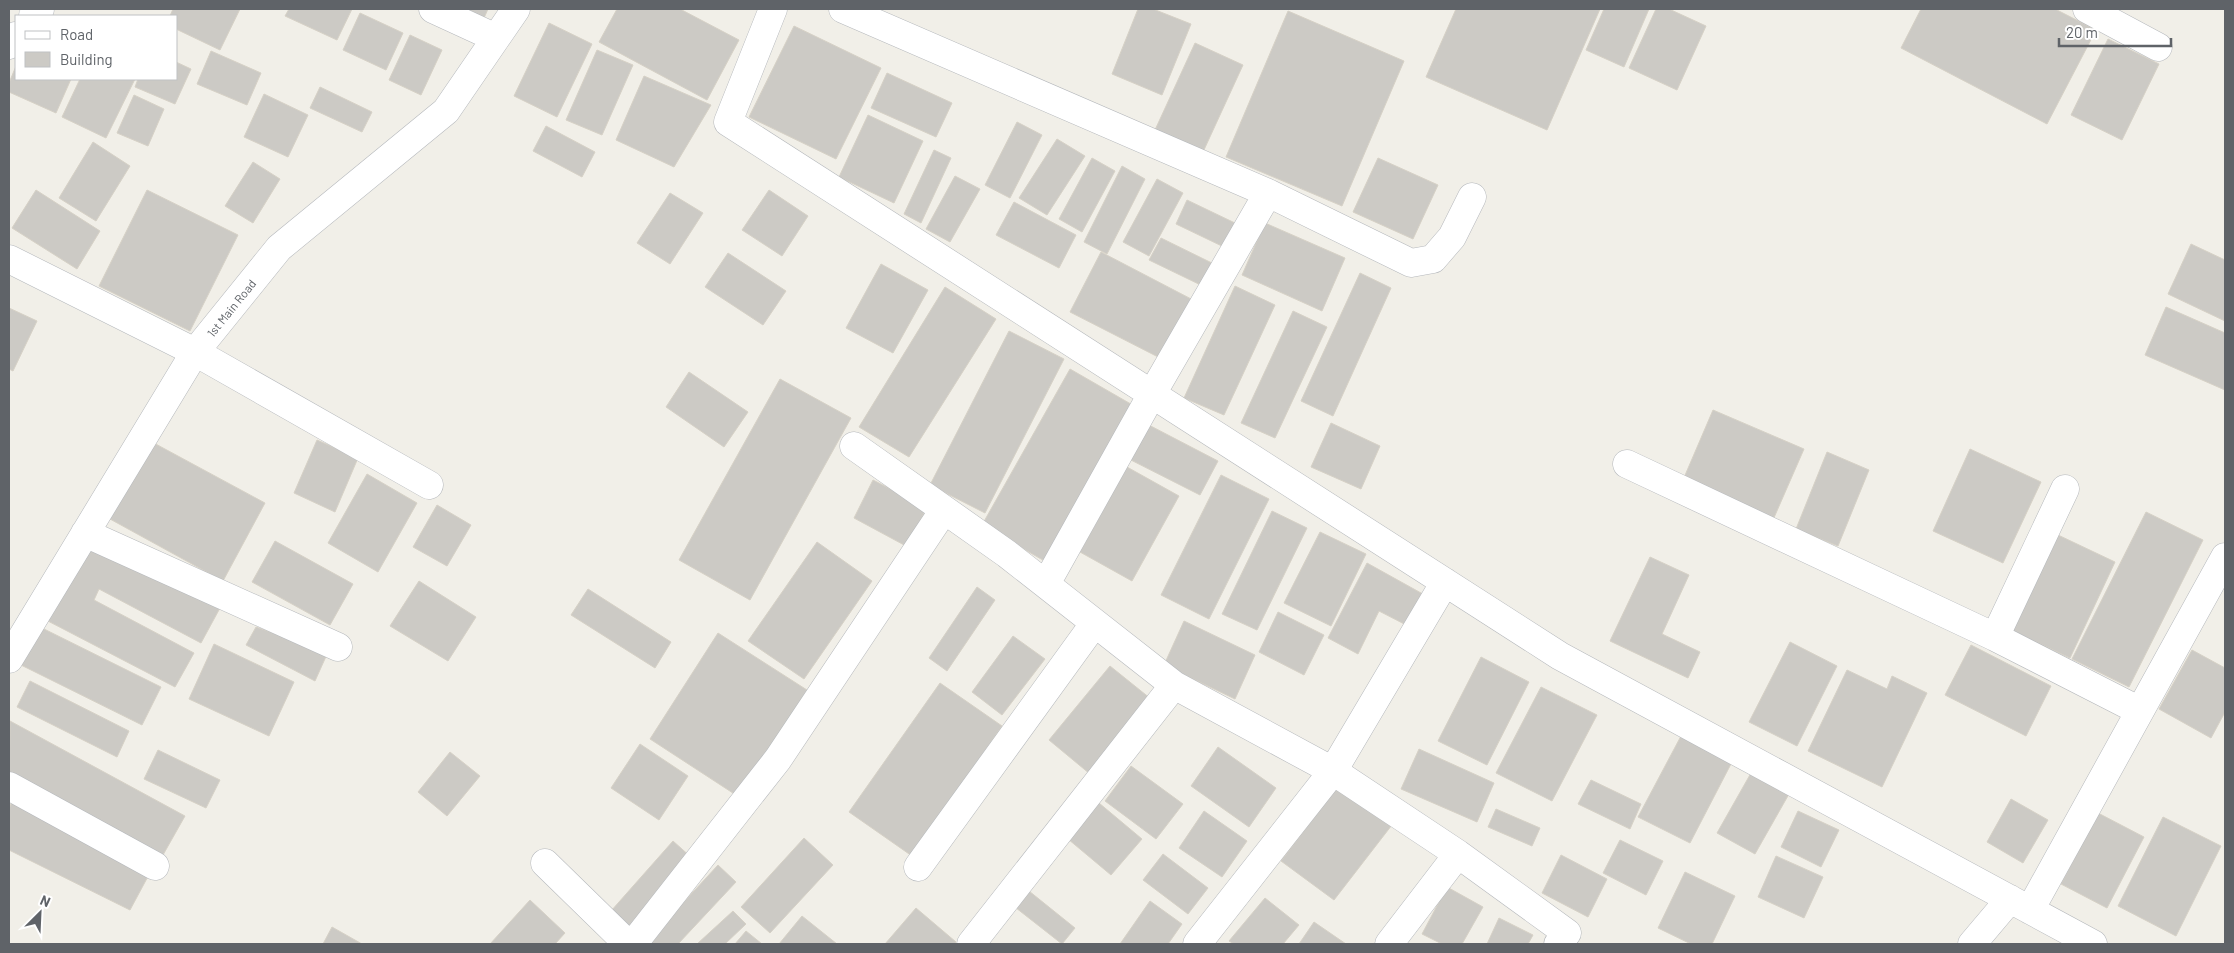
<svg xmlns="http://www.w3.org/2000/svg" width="2234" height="953" font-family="Barlow,sans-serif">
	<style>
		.building { fill: #cccac5; stroke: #d6d1c6 }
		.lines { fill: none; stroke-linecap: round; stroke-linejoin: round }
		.minor-casing { stroke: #b5b8bc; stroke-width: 29 }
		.minor { stroke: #fff; stroke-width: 28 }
		.labels { text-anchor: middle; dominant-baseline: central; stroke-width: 5; stroke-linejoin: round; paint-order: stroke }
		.street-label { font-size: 12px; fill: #5f6368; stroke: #fff }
	</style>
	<rect width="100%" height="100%" fill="#f1efe8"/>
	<path class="building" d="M173 9H240L220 50 176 29V16H170Z
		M289 9H352L337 40 285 16Z
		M464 9H488L484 18Z
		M617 9H680L739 40 707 100 599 42Z
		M1138 9H1153L1191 24 1162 95 1112 74Z
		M1456 9H1600L1547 130 1426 77Z
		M1604 9H1649L1624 67 1586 50Z
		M1656 9H1669L1706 26 1677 90 1629 68Z
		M1921 9H2055L2096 30 2047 124 1901 48Z
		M1288 11 1404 61 1342 206 1226 157Z
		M360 13 403 33 386 70 343 50Z
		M549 23 592 44 557 117 514 96Z
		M794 26 881 68 836 159 749 117Z
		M410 35 442 50 421 95 389 80Z
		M2108 39 2159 64 2122 140 2071 115Z
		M1195 43 1243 65 1203 152 1155 130Z
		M597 50 633 65 602 135 566 120Z
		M211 51 261 73 247 105 197 84Z
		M176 62 191 69 175 104 135 87 138 79H176Z
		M16 66V79H71L56 113 9 92V83Z
		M887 73 952 103 936 137 871 108Z
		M644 76 711 105 674 167 616 140Z
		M80 79H135L106 138 62 117Z
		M320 87 372 112 362 132 310 108Z
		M264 94 308 115 288 157 244 137Z
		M134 95 164 109 148 146 117 133Z
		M868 115 923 141 894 203 839 177Z
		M1017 122 1042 135 1010 198 985 185Z
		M546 126 595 152 582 177 533 151Z
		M1057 139 1085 156 1047 215 1019 198Z
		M93 142 130 166 96 221 59 198Z
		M934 150 951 158 921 223 904 214Z
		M1092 158 1115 171 1082 232 1059 219Z
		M1378 158 1438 185 1413 239 1353 212Z
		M253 162 280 179 253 223 225 206Z
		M1122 166 1145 179 1107 254 1084 242Z
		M955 176 980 189 950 242 926 229Z
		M1157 179 1183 193 1149 256 1123 242Z
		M36 190 100 231 77 269 12 228Z
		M147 190 238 235 190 331 99 286Z
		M769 190 808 216 782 256 742 230Z
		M670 193 703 213 670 264 637 243Z
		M1187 200 1237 224 1226 248 1176 224Z
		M1014 202 1076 235 1059 268 996 235Z
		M1265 223 1345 258 1322 311 1242 275Z
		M1161 238 1220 267 1209 289 1149 260Z
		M2191 244 2225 260V321L2168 294Z
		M1101 252 1195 301 1164 360 1070 312Z
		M728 253 786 291 763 325 705 287Z
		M881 264 928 290 893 353 846 328Z
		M1360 273 1391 288 1333 416 1301 401Z
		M1235 286 1275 305 1224 415 1184 398Z
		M945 287 996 319 909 457 859 427Z
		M2166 307 2225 333V390L2145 355Z
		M9 308 37 321 13 371 9 369Z
		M1293 311 1327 327 1275 438 1241 423Z
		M1009 331 1064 359 985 513 930 485Z
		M1070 369 1136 407 1048 563 982 525Z
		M689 372 748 412 724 447 666 407Z
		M780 379 851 418 750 600 679 560Z
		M1713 410 1804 449 1773 520 1683 480Z
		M1143 422 1218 461 1200 495 1125 457Z
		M1331 423 1380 446 1361 489 1311 467Z
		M317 440 358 458 335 512 294 493Z
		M152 442 265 503 223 581 110 519Z
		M1970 449 2041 482 2003 563 1933 531Z
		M1827 452 1869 470 1838 546 1796 529Z
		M1127 467 1179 496 1132 581 1080 552Z
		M367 474 417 503 378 572 328 543Z
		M1221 475 1269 499 1209 619 1161 595Z
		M873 480 927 508 906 546 854 518Z
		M437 505 471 525 447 566 413 547Z
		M1272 511 1307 528 1257 630 1222 614Z
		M2146 512 2203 540 2129 687 2072 659Z
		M1320 532 1366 554 1331 626 1284 603Z
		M2058 535 2115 562 2070 658 2013 631Z
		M89 538 220 608 201 643 99 589 94 600 194 653 175 687 46 620Z
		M275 541 353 584 330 625 252 582Z
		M817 542 872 581 804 679 748 641Z
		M1650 557 1689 575 1662 634 1700 652 1688 678 1610 641Z
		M1367 563 1430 598 1414 629 1379 611 1358 654 1328 638Z
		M419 581 476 617 448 661 390 626Z
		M977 587 995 600 947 671 929 658Z
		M588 589 671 642 655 668 571 615Z
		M1278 612 1324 635 1304 675 1259 652Z
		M1184 621 1255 655 1235 699 1164 665Z
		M40 627 161 687 142 725 21 665Z
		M256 627 328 652 315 681 246 645Z
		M718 633 807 690 739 797 650 739Z
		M1013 636 1045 659 1002 715 972 692Z
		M1790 642 1837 666 1797 746 1749 722Z
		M214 644 294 682 269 736 189 699Z
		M1971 645 2051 686 2026 736 1945 695Z
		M2192 650 2225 668V712L2211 738 2159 709Z
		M1481 657 1529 682 1487 765 1438 741Z
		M1110 666 1151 699 1090 774 1049 740Z
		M1847 670 1887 689 1892 676 1927 693 1882 787 1808 751Z
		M30 681 129 731 117 757 17 707Z
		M940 683 1002 726 912 856 849 812Z
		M1541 687 1597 715 1552 801 1496 773Z
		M10 721 185 816 159 862 9 780Z
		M1681 736 1732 762 1690 843 1638 817Z
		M640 744 688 776 659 820 611 788Z
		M1218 747 1276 788 1249 827 1191 786Z
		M1419 749 1494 783 1477 822 1401 789Z
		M158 750 220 780 206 808 144 779Z
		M450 752 480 776 447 816 418 792Z
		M1131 766 1183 804 1156 839 1105 801Z
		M1751 773 1789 794 1755 854 1717 833Z
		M1591 780 1641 804 1630 829 1578 804Z
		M1342 781 1395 821 1334 900 1281 861Z
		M13 799 152 869 130 910 9 850V809Z
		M2011 799 2048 820 2023 863 1987 842Z
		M1099 803 1142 839 1111 875 1068 839Z
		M1496 809 1540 828 1532 846 1488 827Z
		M1204 811 1247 841 1222 877 1179 848Z
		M1798 811 1839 830 1821 867 1781 847Z
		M2098 813 2144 837 2107 908 2061 884Z
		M2163 817 2221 846 2176 936 2118 906Z
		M804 838 833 865 770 933 741 907Z
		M1620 840 1663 861 1646 895 1603 873Z
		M673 841 692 858 631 929 611 911Z
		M1163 854 1208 888 1188 914 1143 880Z
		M1561 855 1607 879 1588 917 1542 893Z
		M1776 856 1823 877 1804 918 1758 897Z
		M718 865 736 882 678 944H648L646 943Z
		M1685 872 1735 896 1712 944H1691L1658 928Z
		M1024 887 1075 928 1062 944 1011 904Z
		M1447 887 1483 907 1462 944H1442L1422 934Z
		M1265 898 1299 925 1283 944H1234L1229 941Z
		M530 900 565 933 555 944H490Z
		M1150 901 1182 924 1168 944H1120Z
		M916 908 956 942 954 944H885Z
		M733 911 746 924 725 944H697Z
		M802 916 837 944H779Z
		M1499 918 1533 935 1528 944H1487Z
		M1314 922 1346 944H1299Z
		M332 927 362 944H323Z
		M746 931 762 944H735Z"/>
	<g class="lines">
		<defs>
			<path id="minor" d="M433 9 496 38
				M773 9 728 122 1560 656 2093 944
				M843 9 1268 193 1411 263 1433 259 1452 237 1472 197
				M2087 9 2158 47
				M33 16 40 9
				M9 45 16 36
				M9 259 195 352 429 485
				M854 446 1007 554 1174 685 1333 771 1458 854 1567 933 1558 944
				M1627 464 1995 637 2140 711
				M85 533 338 647
				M1046 584 1152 394 1268 193
				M1995 637 2065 489
				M9 659 195 352 279 248 446 111 516 9
				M9 786 155 866
				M545 863 628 944
				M918 867 1094 624
				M2030 910 2225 557
				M633 944 778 759 944 510
				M971 944 1174 685
				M1197 944 1333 771 1445 582
				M1389 944 1458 854
				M1972 944 2010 899"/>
		</defs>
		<use href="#minor" class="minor-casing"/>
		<use href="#minor" class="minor"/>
	</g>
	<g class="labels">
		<g class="street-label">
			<text transform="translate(231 308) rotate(-51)">1st Main Road</text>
		</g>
	</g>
	<rect width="2234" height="953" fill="none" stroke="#5f6368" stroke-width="20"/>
	<rect x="15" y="15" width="162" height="65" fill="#ffffff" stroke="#bfc1c3"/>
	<rect x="25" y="31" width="25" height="8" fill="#ffffff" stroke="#bfc1c3"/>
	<text x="60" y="40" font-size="15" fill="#5f6368">Road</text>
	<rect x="25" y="52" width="25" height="15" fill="#cccac5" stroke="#bfc1c3"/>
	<text x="60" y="65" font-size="15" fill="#5f6368">Building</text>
	<g transform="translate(40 913) rotate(24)" stroke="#ffffff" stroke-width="4" paint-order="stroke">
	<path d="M0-4L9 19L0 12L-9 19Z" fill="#5f6368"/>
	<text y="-8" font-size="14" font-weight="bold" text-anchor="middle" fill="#5f6368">N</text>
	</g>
	<path d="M2059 38v8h112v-8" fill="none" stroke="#5f6368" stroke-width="2.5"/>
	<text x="2066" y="38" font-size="15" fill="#5f6368" stroke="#ffffff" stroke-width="4" paint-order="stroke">20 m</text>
</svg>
